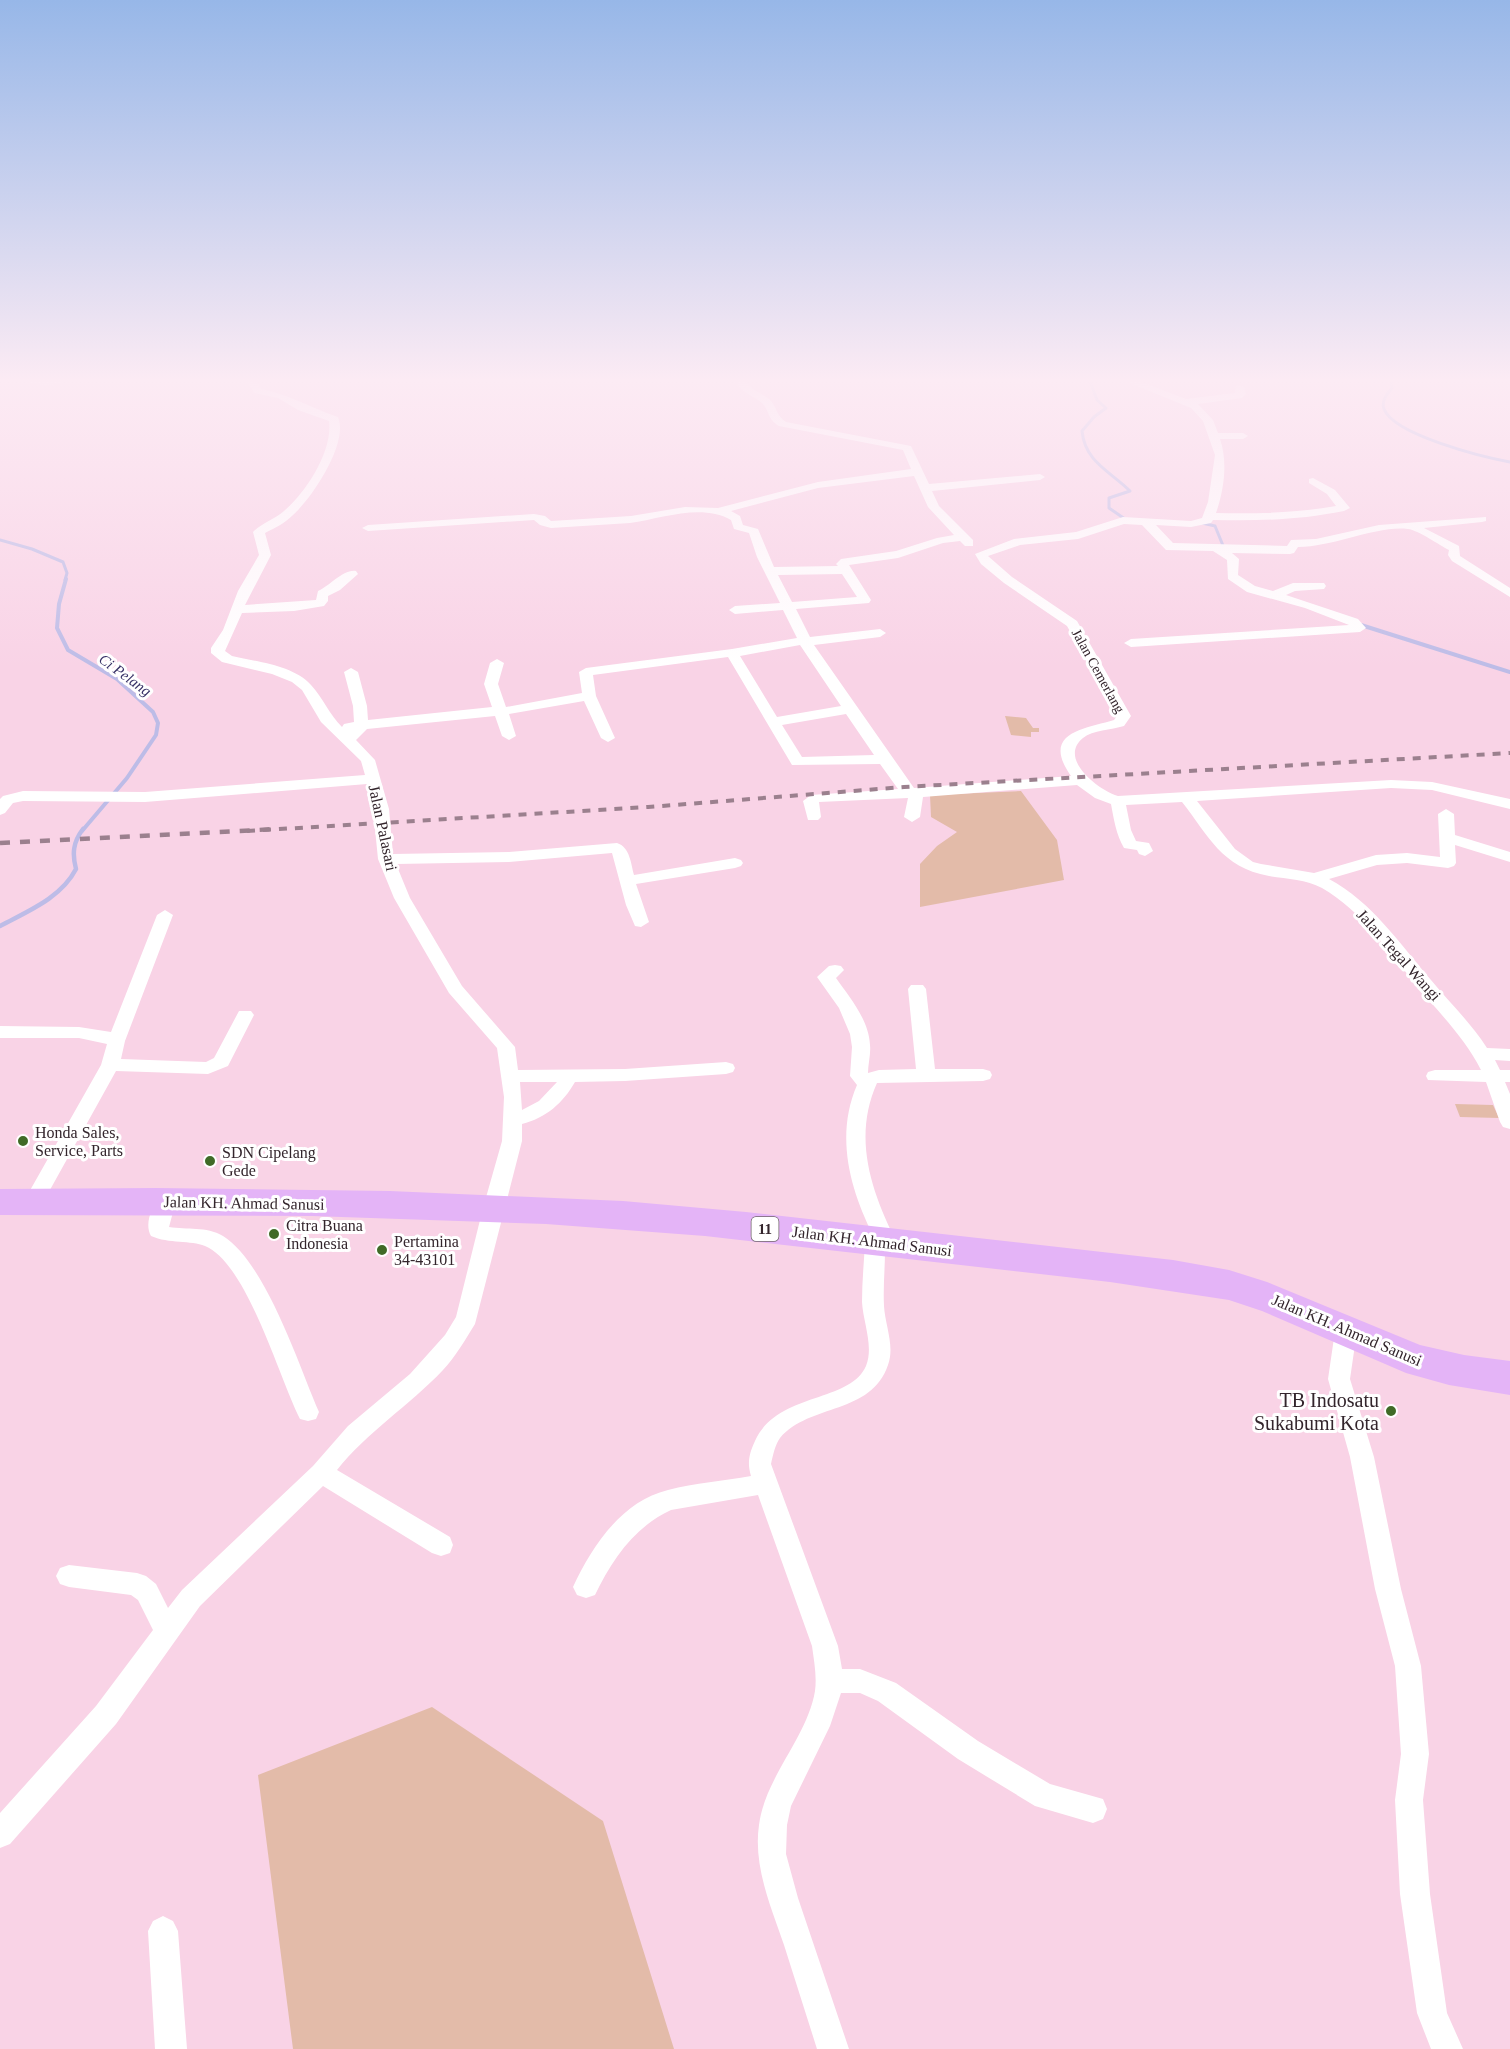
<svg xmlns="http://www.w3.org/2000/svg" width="1510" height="2049" font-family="Georgia,serif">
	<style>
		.green { fill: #e3bba9 }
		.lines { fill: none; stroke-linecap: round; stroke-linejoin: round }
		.stream-far2 { stroke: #bdbce7; stroke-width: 3 }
		.stream-far1 { stroke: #bdbce7; stroke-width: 4 }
		.stream { stroke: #bdbce7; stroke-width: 4.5 }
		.street { fill: #fff; fill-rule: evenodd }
		.highway { fill: #e4b4f7; fill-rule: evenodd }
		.rail-far1 { stroke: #9b808e; stroke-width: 4; stroke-dasharray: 8 8; stroke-linecap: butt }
		.rail { stroke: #9b808e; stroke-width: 4.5; stroke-dasharray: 10 10; stroke-linecap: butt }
		.poi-dot { fill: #406a27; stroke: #fff; stroke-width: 2 }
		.labels { text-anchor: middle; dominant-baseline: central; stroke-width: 6; stroke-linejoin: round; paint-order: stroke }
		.far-street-label { font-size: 14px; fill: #33252c; stroke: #fff }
		.far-water-label { font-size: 15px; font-style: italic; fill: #383267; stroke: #fff }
		.shield { fill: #fff; stroke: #70666b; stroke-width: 1.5 }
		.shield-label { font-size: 15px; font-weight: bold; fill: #33252c }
		.street-label { font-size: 16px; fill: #33252c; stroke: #fff }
		.poi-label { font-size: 16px; fill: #33252c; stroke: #fff; text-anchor: start }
		.near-poi-label { font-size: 20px; fill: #33252c; stroke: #fff; text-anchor: end }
	</style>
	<rect width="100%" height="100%" fill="#f9d3e6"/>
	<path class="green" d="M1005 716 1026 718 1033 728H1039V732H1031V737L1011 735Z
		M1021 791 1057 840 1064 880 920 907V864L937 846 957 832 931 817 930 795Z
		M1455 1104 1493 1105 1499 1118 1460 1117Z
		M432 1707 603 1821 674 2049H293L258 1775Z"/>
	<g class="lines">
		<path class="stream-far2" d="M1090 381 1097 400 1106 408 1094 417 1082 431C1085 462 1110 471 1130 491L1109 498V508L1125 519
			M1391 381 1392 388C1387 394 1381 401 1384 409 1394 435 1483 457 1510 462
			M1202 523 1215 526 1224 548
			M0 540 32 549 63 562 67 573 65 580"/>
		<path class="stream-far1" d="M66 579 59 604 57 628 68 650 117 679 153 712 158 723 156 735 127 778 82 831
			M1361 625 1510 672"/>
		<path class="stream" d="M0 926C28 911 61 898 76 869 72 854 73 842 83 829"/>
		<path class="street" d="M27 381H65C56 386 36 386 27 381Z
			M247 381H257L261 389C288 394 311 408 338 417 349 443 312 498 293 515 285 523 275 528 265 533L271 555 245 605 316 600 318 591C330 586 343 569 356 571L358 574 340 590 328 596V601L324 606 294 611 242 613 225 651 232 656C257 662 293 665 311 685 323 698 329 714 342 727L344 724 354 722 353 706 344 672 351 668 358 672 367 706 368 720 492 707 484 684 490 663 497 659 504 663 498 684 506 707 582 693 579 672 586 668 732 649 797 638 783 610 735 614 729 610 735 606 780 603 757 557 749 533 734 529 731 520C701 503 661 519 630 523 604 525 577 526 551 528L540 525 534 520 368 531 362 528 368 525 534 514 545 516 551 521 631 516 685 507 718 508 818 482 911 469 903 450 779 426C767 419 770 411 762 403 753 395 742 394 736 381H746C751 391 761 392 769 399 777 406 776 416 786 422L911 446 929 484 1040 474 1045 477 1040 480 932 491 939 506 973 540V546H965L960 541 943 543 898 558 849 565 871 600 869 603 796 609 810 637 880 629 886 633 880 637 814 645 914 788 1071 776C1040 732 1085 729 1114 720L1117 716 1067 626 1004 583 981 564 975 554 1014 539 1076 532 1123 517 1191 521 1202 518 1208 502 1215 455 1203 421 1191 408 1125 381H1139L1186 399 1235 393 1236 385 1244 387 1246 394 1242 398 1198 404 1213 420 1218 433H1243L1248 436 1243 439H1220C1228 462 1224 490 1216 513 1257 514 1296 513 1336 506L1327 494 1309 483V479L1313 478 1335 490 1350 508 1344 511C1299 520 1259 521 1213 520L1211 523 1191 527 1156 525 1173 543 1287 546 1291 540 1316 539 1379 525 1486 517V521L1482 522 1424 528 1459 546 1460 556 1510 588V597L1452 561 1448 555 1449 550C1439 545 1418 530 1408 529 1378 525 1333 547 1298 547L1294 553 1290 554 1232 553 1239 559 1238 575 1255 586 1273 591 1293 583H1324L1326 586 1324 589 1295 591 1286 595 1358 619 1366 628 1360 632 1131 647 1124 643 1131 639 1349 625 1305 608 1247 592 1228 579 1227 560 1213 551 1166 550 1142 525 1124 524 1078 539 1020 545 988 556 1012 577 1077 621 1131 716 1124 726C1111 730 1093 730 1083 738 1057 759 1100 791 1118 796L1391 780 1432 782 1510 799V809L1432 790 1391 788 1197 801 1235 849 1253 862 1261 864 1314 873 1376 855 1407 853 1440 857 1438 814 1446 809 1454 814 1455 835 1510 852V862L1455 845 1456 863 1454 866 1448 868 1407 863 1377 865 1329 879C1372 902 1400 944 1431 980 1450 1003 1471 1023 1487 1048L1510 1049V1061L1495 1060 1500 1070H1510V1082H1505L1510 1094V1129L1503 1127 1500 1122 1486 1082 1428 1080 1426 1076 1428 1072 1435 1070H1481C1465 1038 1440 1014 1417 986 1389 952 1362 911 1322 888 1306 879 1287 879 1269 876 1221 867 1209 836 1182 802L1126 805 1131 830 1136 841 1149 843 1153 851 1145 856 1139 854 1137 850 1124 848C1116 834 1114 820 1111 804L1095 798 1077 785 923 797 920 817 912 822 904 817 908 798 819 802 821 817 818 820H808L803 801 811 795 898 789 880 764 792 765 728 657 593 675 596 696 615 738 608 742 601 738 584 701 509 714 516 736 509 740 502 736 495 716 367 729 356 740 375 760 389 809 393 854 509 852 617 843C630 847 631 864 634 875L735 858 741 860 743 863 741 866 735 868 636 884 649 922 641 927 635 926 626 905 612 853 509 862 396 864 410 898 462 986 515 1047 518 1070 625 1069 726 1062 733 1064 735 1068 733 1072 726 1074 625 1081 575 1082C563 1103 546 1118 522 1124V1141L475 1324C465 1340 456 1356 443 1370 409 1406 367 1432 337 1470L450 1537 453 1545 450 1553 441 1556 432 1553 323 1486 200 1606 116 1724 10 1844 0 1848V1813L96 1706 153 1630 138 1600 131 1595 69 1587 60 1584 56 1576 60 1568 69 1565 137 1573 146 1576 156 1584 168 1608 182 1590 313 1466 348 1426 410 1374 445 1335 456 1317 483 1208 502 1141 504 1097 497 1048 449 993 394 898 378 859 373 809 367 784 145 802 23 801 13 803 5 813 0 815V799L3 796 23 791 145 792 365 775 361 761 321 722 302 690 292 682 272 674 222 662 211 653V648L223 630 238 591 259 555 253 532C262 523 275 519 284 511 306 492 333 451 329 421L298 410 278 398 254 393ZM914 476 928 507 954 535 937 538 896 551 841 559 836 564 838 566 774 567 758 529 743 525 740 516 731 511 818 488ZM842 574 857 597 792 602 778 575ZM800 645 841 706 777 717 740 656ZM846 714 874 755 802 757 782 725ZM520 1082H557L539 1101 522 1110Z
			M165 910 173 915 125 1041 121 1059 206 1062 214 1058 239 1011H251L254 1015 228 1066 208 1074 116 1071 41 1206 34 1208 27 1206 24 1201 101 1065 107 1044 79 1038H0V1026L79 1027 111 1032 157 915Z
			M835 965 841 966 844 970 836 978C850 998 869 1020 870 1045 871 1054 868 1064 868 1073L879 1070 916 1069 908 989 911 985H923L926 989 935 1069H983L990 1071 992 1075 990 1079 983 1081 877 1083C852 1139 872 1193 897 1243L894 1248 885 1250C885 1269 883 1287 884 1306 885 1325 895 1346 888 1365 871 1415 810 1403 780 1438 775 1445 773 1455 771 1464L838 1646 842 1669H860L896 1683 978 1741 1050 1784 1103 1799 1107 1809 1103 1819 1093 1823 1035 1806 958 1759 878 1701 860 1693H841L830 1726 791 1806 787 1825 786 1854 798 1898 849 2049H817C806 2014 795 1980 784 1945 771 1907 753 1866 759 1825 765 1777 807 1738 815 1691 817 1676 814 1661 812 1646L758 1495 671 1510C634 1527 612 1560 595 1595L586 1598 577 1595 573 1587C592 1546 622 1501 668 1490 695 1483 724 1481 751 1476 747 1463 749 1454 755 1441 777 1392 850 1403 866 1366 874 1346 863 1322 862 1302 862 1282 864 1262 865 1242L868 1237 873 1235C850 1189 835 1136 857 1085L850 1076 852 1047 850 1034 839 1008 817 977 829 966Z
			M166 1194 173 1196 176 1201 169 1227C187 1230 206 1226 223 1236 266 1263 299 1366 319 1412L316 1419 308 1421 300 1419C279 1378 247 1263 205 1246 191 1240 169 1244 151 1236 144 1224 152 1207 159 1196Z
			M1346 1322 1354 1325 1357 1331 1350 1379 1374 1457 1401 1589 1421 1666 1429 1754 1423 1800 1430 1894 1447 2013 1463 2049H1431L1417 2013 1400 1894 1395 1800 1401 1754 1395 1666 1375 1589 1350 1457 1328 1379 1335 1331 1338 1325Z
			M163 1916 173 1921 178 1931 187 2049H155L148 1931 153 1921Z"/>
		<path class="highway" d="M156 1188 390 1191 623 1201 746 1212 1173 1260 1229 1270 1267 1282 1420 1345 1464 1355 1510 1361V1395L1449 1385 1406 1373 1262 1311 1229 1300 1110 1282 705 1236 546 1224 312 1216 0 1215V1189Z"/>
		<path class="rail-far1" d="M247 831 648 807 904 787 1510 753"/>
		<path class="rail" d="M0 843 277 829"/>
	</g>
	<linearGradient id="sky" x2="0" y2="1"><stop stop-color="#97b7e8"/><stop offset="0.57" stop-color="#fcebf4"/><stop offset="1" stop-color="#fcebf4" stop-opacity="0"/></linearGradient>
	<rect width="1510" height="668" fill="url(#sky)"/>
	<g class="poi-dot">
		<circle cx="23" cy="1141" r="6"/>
		<circle cx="210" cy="1161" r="6"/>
		<circle cx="274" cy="1234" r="6"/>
		<circle cx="382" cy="1250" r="6"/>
		<circle cx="1391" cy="1411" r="6"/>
	</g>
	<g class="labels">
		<g class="far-street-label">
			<text transform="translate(1098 671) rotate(61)">Jalan Cemerlang</text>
		</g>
		<g class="far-water-label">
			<text transform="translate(125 675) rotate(36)">Ci Pelang</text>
		</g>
		<rect class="shield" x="751.5" y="1217" width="27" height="24" rx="4.5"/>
		<g class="shield-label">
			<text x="765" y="1229">11</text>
		</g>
		<g class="street-label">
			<text transform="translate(383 828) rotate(78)">Jalan Palasari</text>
			<text transform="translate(1399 955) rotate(48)">Jalan Tegal Wangi</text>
			<text transform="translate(244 1203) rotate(1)">Jalan KH. Ahmad Sanusi</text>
			<text transform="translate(872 1241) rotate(7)">Jalan KH. Ahmad Sanusi</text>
			<text transform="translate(1347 1330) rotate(23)">Jalan KH. Ahmad Sanusi</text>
		</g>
		<g class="poi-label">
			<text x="35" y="1132">Honda Sales,<tspan x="35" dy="18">Service, Parts</tspan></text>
			<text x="222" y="1152">SDN Cipelang<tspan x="222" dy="18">Gede</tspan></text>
			<text x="286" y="1225">Citra Buana<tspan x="286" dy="18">Indonesia</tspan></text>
			<text x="394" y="1241">Pertamina<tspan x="394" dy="18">34-43101</tspan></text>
		</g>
		<g class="near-poi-label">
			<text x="1379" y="1400">TB Indosatu<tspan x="1379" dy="23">Sukabumi Kota</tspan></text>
		</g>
	</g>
</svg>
